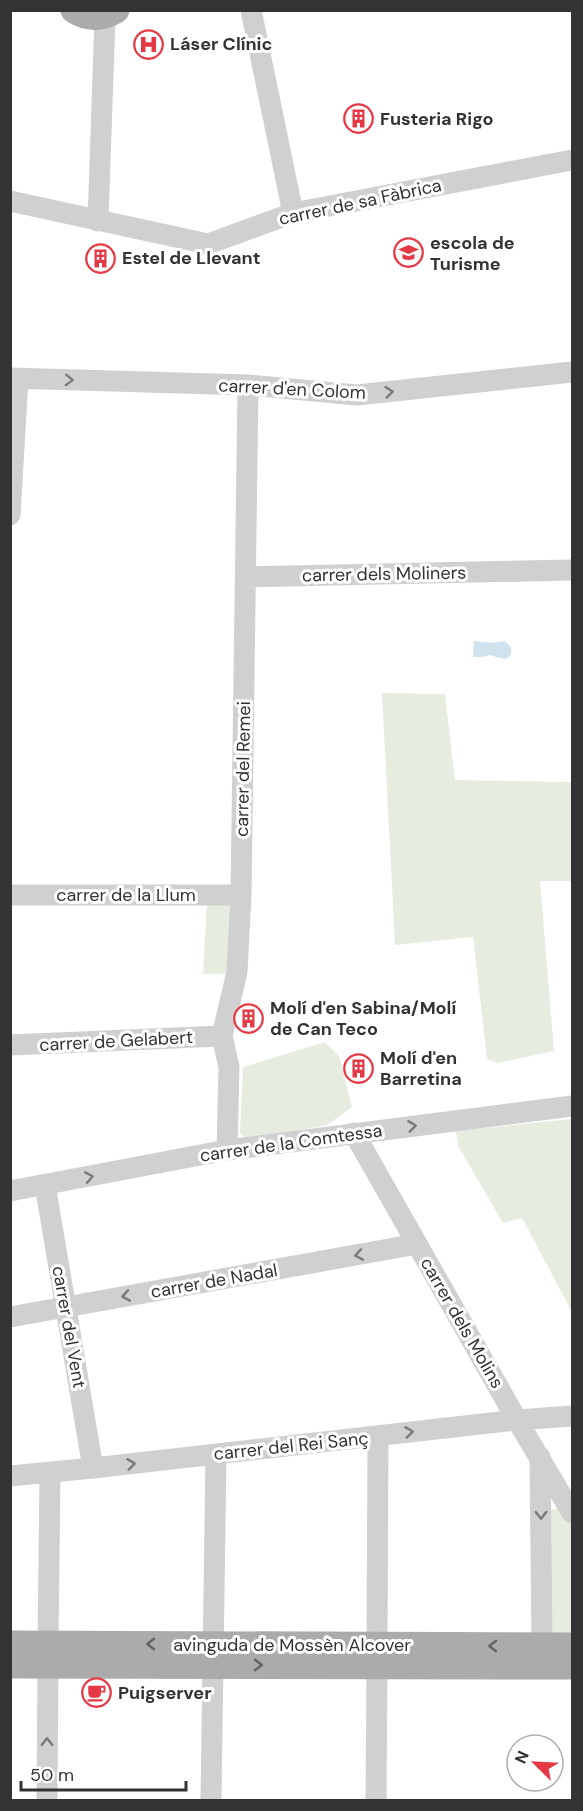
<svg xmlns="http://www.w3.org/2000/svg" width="583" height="1811" font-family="'DM Sans',sans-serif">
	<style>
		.green { fill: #e6ecdf }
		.water { fill: #cfe2ee }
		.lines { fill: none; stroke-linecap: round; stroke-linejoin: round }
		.minor { stroke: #d0d0d0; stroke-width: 21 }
		.major { stroke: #ababab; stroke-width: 27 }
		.oneway { stroke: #7a7a7a }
		.oneway2 { stroke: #636363 }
		.labels { text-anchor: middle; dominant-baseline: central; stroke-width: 6; stroke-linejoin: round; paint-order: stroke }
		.poi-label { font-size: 18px; font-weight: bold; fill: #333; stroke: #fff; text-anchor: start }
		.street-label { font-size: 18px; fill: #333; stroke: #fff }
	</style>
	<rect width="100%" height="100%" fill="#fff"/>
	<path class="green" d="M382 693 445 694 455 780 572 782V881H540L554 1051 497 1063 487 1059 473 937 395 945Z
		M207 903H233L229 974H203Z
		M325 1042 339 1056 352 1107 327 1125 247 1140 240 1133 243 1067Z
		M572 1119V1312L522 1218 503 1223 458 1146 456 1131Z
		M569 1507 572 1513V1646H542L541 1511Z"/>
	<path class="water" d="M474 641 493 643 505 641 511 647C512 653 511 657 505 659L489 655 483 657H473Z"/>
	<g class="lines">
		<path class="minor" d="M251 10 293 213
			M10 201 208 244 293 213 572 160
			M98 221 105 16
			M10 378 248 385 357 395 572 372
			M10 515 18 379
			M246 577 572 570
			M10 895H241
			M10 1045 222 1036
			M354 1133 517 1420 572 1513
			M227 1150 229 1067 222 1036 237 972 241 895 248 385
			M45 1185 93 1468
			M10 1191 227 1150 572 1106
			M10 1317 417 1244
			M540 1457 542 1646
			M10 1476 93 1468 517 1420 572 1416
			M48 1644 50 1473
			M377 1645 378 1436
			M47 1800 48 1665
			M211 1800 216 1454
			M376 1800 377 1666"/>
		<path class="major" d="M74 10C88 19 102 18 116 10
			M10 1644 572 1646
			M10 1665 572 1666"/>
	</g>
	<defs><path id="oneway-chevron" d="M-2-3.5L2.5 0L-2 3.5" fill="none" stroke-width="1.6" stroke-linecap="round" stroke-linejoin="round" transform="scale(1.5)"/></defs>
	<g class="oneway">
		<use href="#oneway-chevron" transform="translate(69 380) rotate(2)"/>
		<use href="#oneway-chevron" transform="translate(389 392) rotate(-6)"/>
		<use href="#oneway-chevron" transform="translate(412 1126) rotate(-7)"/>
		<use href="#oneway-chevron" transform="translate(89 1177) rotate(-11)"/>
		<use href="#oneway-chevron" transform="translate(359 1255) rotate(170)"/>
		<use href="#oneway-chevron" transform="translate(126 1296) rotate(170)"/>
		<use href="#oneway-chevron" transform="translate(409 1432) rotate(-7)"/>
		<use href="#oneway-chevron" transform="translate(131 1464) rotate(-7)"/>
		<use href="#oneway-chevron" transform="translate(541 1515) rotate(89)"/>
		<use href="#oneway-chevron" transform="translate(47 1742) rotate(-90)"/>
	</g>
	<g class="oneway2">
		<use href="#oneway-chevron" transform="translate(151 1644) rotate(-180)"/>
		<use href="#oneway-chevron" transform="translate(493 1646) rotate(-180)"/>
		<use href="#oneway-chevron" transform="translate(258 1665)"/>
	</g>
	<defs>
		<symbol id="hospital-ring" viewBox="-11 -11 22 22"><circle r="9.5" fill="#fff" stroke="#e63946" stroke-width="1.5"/><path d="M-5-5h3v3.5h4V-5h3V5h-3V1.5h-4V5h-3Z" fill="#e63946"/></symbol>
		<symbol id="building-ring" viewBox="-11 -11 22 22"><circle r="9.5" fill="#fff" stroke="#e63946" stroke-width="1.5"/><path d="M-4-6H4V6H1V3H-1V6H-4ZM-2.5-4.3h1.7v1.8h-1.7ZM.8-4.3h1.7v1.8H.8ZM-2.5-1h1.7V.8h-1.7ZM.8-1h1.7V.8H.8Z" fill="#e63946"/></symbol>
		<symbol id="university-ring" viewBox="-11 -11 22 22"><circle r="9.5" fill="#fff" stroke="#e63946" stroke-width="1.5"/><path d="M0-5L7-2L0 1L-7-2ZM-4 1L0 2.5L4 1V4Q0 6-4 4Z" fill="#e63946"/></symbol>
		<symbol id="cafe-ring" viewBox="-11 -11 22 22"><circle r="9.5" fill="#fff" stroke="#e63946" stroke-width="1.5"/><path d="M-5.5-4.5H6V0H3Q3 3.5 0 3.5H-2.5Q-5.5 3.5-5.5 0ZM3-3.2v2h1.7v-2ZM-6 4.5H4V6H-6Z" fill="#e63946"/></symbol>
	</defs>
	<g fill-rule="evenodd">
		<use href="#hospital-ring" x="132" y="28" width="33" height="33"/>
		<use href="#building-ring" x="342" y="102" width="33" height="33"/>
		<use href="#university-ring" x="392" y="236" width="33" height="33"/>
		<use href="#building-ring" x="84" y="242" width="33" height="33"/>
		<use href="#building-ring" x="232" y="1002" width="33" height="33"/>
		<use href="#building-ring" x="342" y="1052" width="33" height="33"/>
		<use href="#cafe-ring" x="80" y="1676" width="33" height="33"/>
	</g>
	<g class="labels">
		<g class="poi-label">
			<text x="170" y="44">Láser Clínic</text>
			<text x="380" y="119">Fusteria Rigo</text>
			<text x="430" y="243">escola de<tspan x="430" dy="21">Turisme</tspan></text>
			<text x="122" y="258">Estel de Llevant</text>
			<text x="270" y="1008">Molí d'en Sabina/Molí<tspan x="270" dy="21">de Can Teco</tspan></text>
			<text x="380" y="1058">Molí d'en<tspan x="380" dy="21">Barretina</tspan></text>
			<text x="118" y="1693">Puigserver</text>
		</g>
		<g class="street-label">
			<text transform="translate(360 202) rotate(-12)">carrer de sa Fàbrica</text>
			<text transform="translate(292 389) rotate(3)">carrer d'en Colom</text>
			<text transform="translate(384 574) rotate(-1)">carrer dels Moliners</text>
			<text transform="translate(243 769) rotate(-89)">carrer del Remei</text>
			<text x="126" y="895">carrer de la Llum</text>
			<text transform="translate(116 1041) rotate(-3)">carrer de Gelabert</text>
			<text transform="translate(291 1143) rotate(-8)">carrer de la Comtessa</text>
			<text transform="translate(214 1281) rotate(-10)">carrer de Nadal</text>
			<text transform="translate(462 1323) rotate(60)">carrer dels Molins</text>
			<text transform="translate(69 1327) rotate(80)">carrer del Vent</text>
			<text transform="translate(291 1446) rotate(-6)">carrer del Rei Sanç</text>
			<text x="292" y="1645">avinguda de Mossèn Alcover</text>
		</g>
	</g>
	<rect width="583" height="1811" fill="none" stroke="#333333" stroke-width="24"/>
	<g transform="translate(535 1763) rotate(294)"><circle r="28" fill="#ffffff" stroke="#adadad" stroke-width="1.5"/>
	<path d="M0-4.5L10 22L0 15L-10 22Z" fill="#e63946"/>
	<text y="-9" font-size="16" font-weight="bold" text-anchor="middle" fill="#333333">N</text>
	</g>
	<path d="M21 1781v9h165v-9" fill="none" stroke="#333333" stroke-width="3"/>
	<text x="30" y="1781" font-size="18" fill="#333333" stroke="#ffffff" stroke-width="4.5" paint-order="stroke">50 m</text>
</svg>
